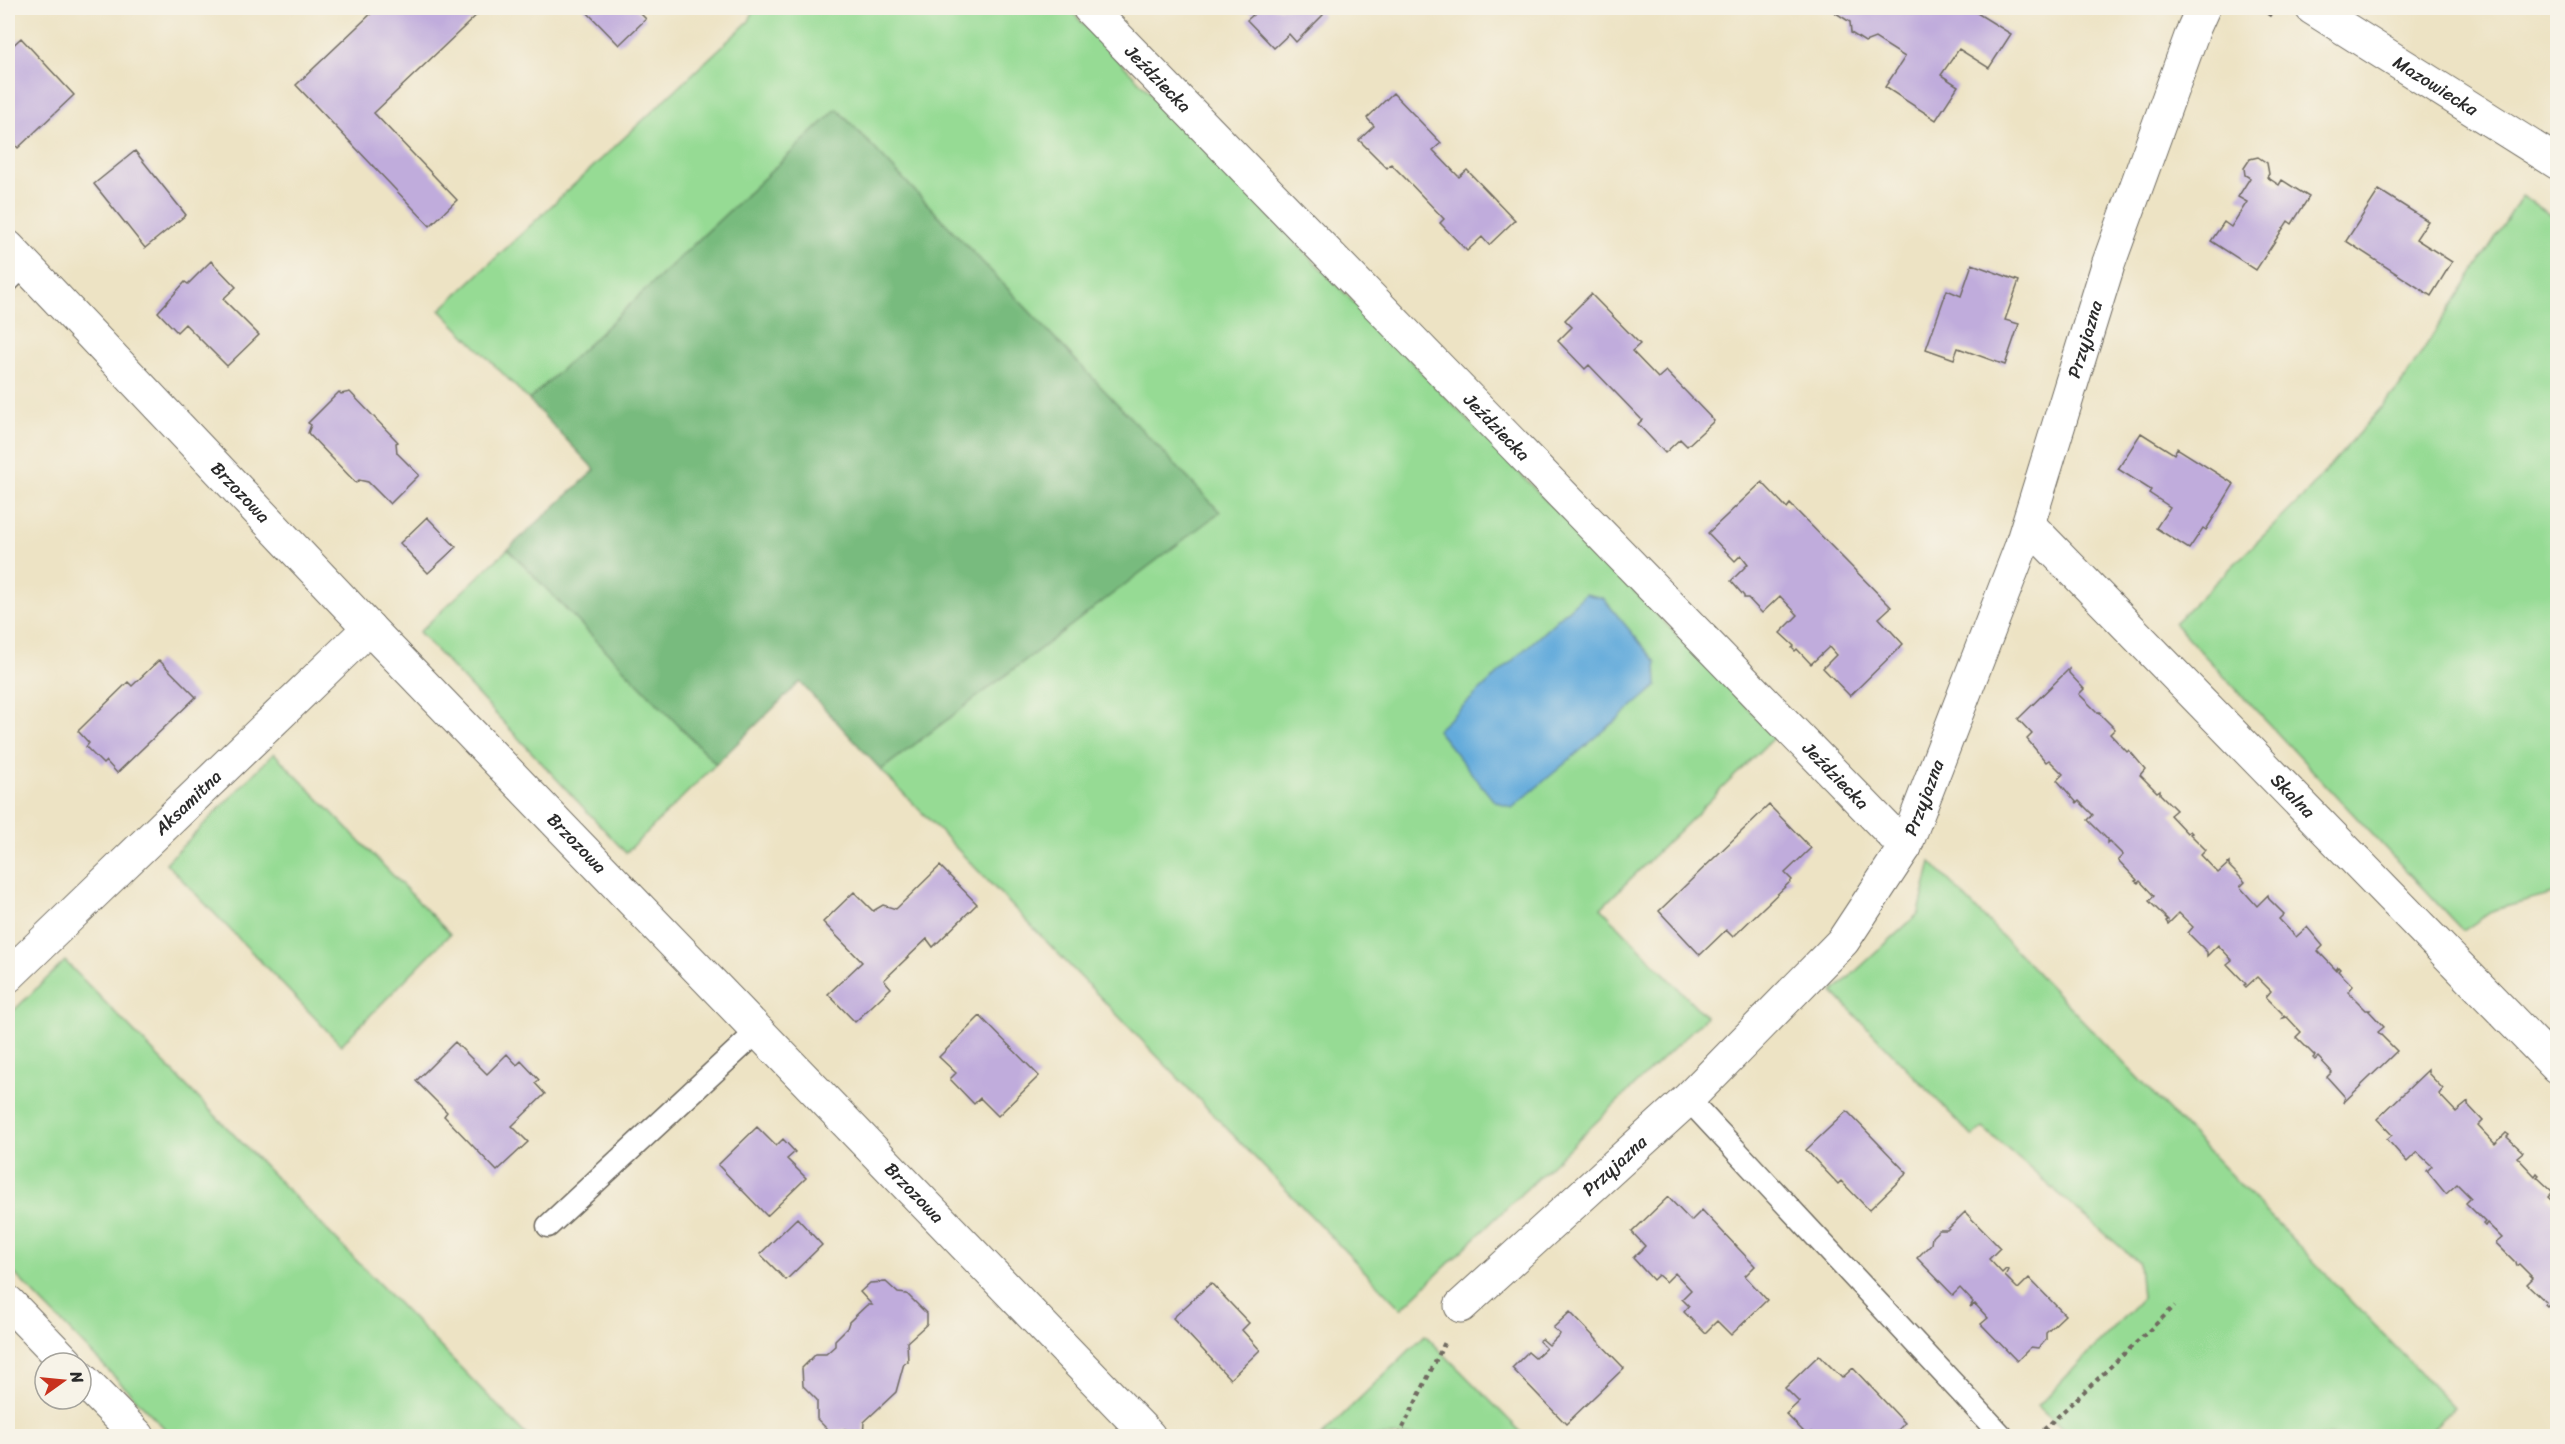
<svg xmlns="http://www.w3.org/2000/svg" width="2565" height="1444" font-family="Sriracha,sans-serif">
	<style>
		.green { fill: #96db94; stroke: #608360; stroke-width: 1.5 }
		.forest { fill: #78bb7e; stroke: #527354; stroke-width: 1.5 }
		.water { fill: #64abdb; stroke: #486b83; stroke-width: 1.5 }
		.building { fill: #c0acdc }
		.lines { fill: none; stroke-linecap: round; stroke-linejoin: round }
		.service-casing { stroke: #6f6b61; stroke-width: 25 }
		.minor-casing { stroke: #6f6b61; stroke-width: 35 }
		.tertiary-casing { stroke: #6f6b61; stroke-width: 35 }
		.path { stroke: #6f6b61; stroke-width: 4; stroke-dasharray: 4.5 4.5; stroke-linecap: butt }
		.service { stroke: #fff; stroke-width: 22 }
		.minor { stroke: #fff; stroke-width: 33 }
		.tertiary { stroke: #fff; stroke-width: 33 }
		.labels { text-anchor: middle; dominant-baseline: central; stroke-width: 5; stroke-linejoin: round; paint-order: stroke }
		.street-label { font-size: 18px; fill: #2b2b2b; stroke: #f7f3e8 }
	</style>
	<rect width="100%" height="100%" fill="#f7f3e8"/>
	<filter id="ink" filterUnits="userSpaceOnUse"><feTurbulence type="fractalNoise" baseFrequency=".0167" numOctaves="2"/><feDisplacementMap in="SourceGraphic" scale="12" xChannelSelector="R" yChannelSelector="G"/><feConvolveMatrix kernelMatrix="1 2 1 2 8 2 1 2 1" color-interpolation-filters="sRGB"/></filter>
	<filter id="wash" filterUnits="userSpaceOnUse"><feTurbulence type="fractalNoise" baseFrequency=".008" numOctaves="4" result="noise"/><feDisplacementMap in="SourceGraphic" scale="24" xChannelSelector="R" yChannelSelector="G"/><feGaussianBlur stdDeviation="1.35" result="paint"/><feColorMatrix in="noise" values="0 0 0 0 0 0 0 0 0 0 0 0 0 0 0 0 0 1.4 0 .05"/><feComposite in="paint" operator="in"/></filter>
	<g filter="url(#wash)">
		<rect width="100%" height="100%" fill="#ede3c4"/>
		<path class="green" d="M755 8H1068L1775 736 1601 908 1706 1017 1401 1309 881 770 1219 512 837 109 529 400 440 310 749 21Z
			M2522 196 2557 219V893L2494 910 2463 931 2174 623 2302 498 2400 386Z
			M508 549 716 764 626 853 419 632Z
			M274 753 450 934 341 1045 166 863Z
			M1931 862 2454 1408 2425 1436H2070L2038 1406 2142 1298 2139 1263 1983 1128 1973 1137 1833 992 1919 913Z
			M65 961 527 1436H172L8 1267V1016Z
			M1425 1335 1525 1436H1321Z"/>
		<path class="forest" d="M837 109 1220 512 881 770 800 682 716 764 508 549 595 470 529 400Z"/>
		<path class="water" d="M1585 594 1603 598 1656 662 1657 686 1512 808 1493 800 1437 730Z"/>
		<g id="blocks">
			<path class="building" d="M377 8H484L374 113 457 200 430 226 296 85Z
				M583 8H635L646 19 619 45Z
				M1245 8H1316L1323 15 1296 42 1289 34 1274 48 1247 20 1253 15Z
				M1828 8H1969L2011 34 1989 68 1959 49 1941 75 1958 86 1936 120 1885 87 1905 57 1875 38 1865 42 1851 33 1850 22Z
				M21 38 74 95 18 148 8 137V50Z
				M1393 93 1441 143 1433 150 1459 177 1467 170 1515 220 1489 245 1482 237 1467 251 1440 223 1444 219 1405 178 1391 164 1387 168 1359 140 1374 126 1367 118Z
				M135 151 186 215 145 248 94 184Z
				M2258 157 2267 163 2269 174 2267 177 2279 185 2282 180 2309 197 2292 224 2288 221 2256 270 2211 241 2224 222 2231 227 2247 202 2238 197 2250 178 2245 175 2244 168 2250 159Z
				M2379 190 2428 221 2416 239 2452 262 2431 296 2346 241Z
				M211 261 236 287 223 299 259 335 227 366 185 324 177 332 158 312 185 282 188 284Z
				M1972 264 2019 281 2005 320 2019 324 2005 365 1958 348 1954 359 1926 349 1947 290 1961 296Z
				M1591 294 1640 344 1632 351 1658 378 1666 371 1714 421 1687 446 1680 439 1665 453 1638 424 1642 420 1589 365 1585 369 1558 341 1572 327 1565 320Z
				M339 392 341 394 350 392 398 442 396 443 397 453 419 475 390 504 368 482 359 480 356 483 308 433 311 425 308 423Z
				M2141 433 2174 454 2177 448 2234 484 2206 530 2203 528 2189 549 2156 528 2170 507 2149 493 2151 490 2118 469Z
				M1762 482 1787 508 1790 504 1891 607 1879 618 1903 644 1850 696 1823 668 1836 655 1829 647 1811 664 1797 649 1795 651 1792 648 1794 646 1780 633 1798 615 1780 596 1762 613 1748 598H1744V596L1731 581 1748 564 1741 555 1735 561 1708 533Z
				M427 517 456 547 428 573 400 543Z
				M159 660 196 697 117 773 106 761 103 764 86 747 89 743 78 731 128 682 132 686Z
				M2069 669V673L2084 689 2079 694 2097 712H2101L2099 713 2115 729 2110 734 2127 752 2129 750 2145 769 2140 775 2157 792 2160 790V794L2176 810 2170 815 2187 833 2190 831 2192 833 2190 834 2206 850 2201 855 2218 873 2229 863V866L2245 882 2240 887 2257 906 2268 895 2269 899 2284 914 2279 919 2296 937 2307 927 2323 946 2318 951 2336 970 2338 967 2340 969 2338 971 2353 986 2348 992 2366 1010H2370L2369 1011 2384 1027 2378 1032 2397 1051 2343 1103 2345 1097 2327 1077 2332 1072 2318 1057 2315 1060 2313 1058 2315 1056 2296 1037 2301 1032 2287 1017 2283 1018 2285 1016 2266 997 2271 991 2257 977 2246 987 2244 985 2246 984 2227 964 2232 960 2218 945 2207 956V952L2188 933 2193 927 2179 913 2168 924 2166 921 2168 920 2149 901 2154 896 2140 881 2138 883 2135 881 2137 880 2118 860 2123 855 2109 841 2107 843V839L2088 820 2093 815 2079 801 2077 803 2057 780 2063 774 2049 760 2046 762 2027 739 2032 734 2018 719Z
				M1769 805 1811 848 1785 873 1792 880 1733 937 1726 930 1700 955 1659 911Z
				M940 866 977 904 933 947 927 939 884 980 891 988 855 1022 828 994 862 962 823 922 854 892 873 911 883 905 896 909Z
				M980 1016 1039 1076 998 1116 980 1098 974 1104 950 1079 956 1073 939 1057Z
				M455 1042 487 1074 507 1054 517 1065 521 1061 539 1080 535 1083 545 1094 512 1126 528 1142 497 1171 444 1116 447 1112 416 1081Z
				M2428 1070V1073L2443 1089 2439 1094 2456 1112 2468 1102V1105L2483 1121 2478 1126 2495 1144 2506 1133 2509 1135 2507 1137 2523 1152 2517 1157 2535 1176 2537 1173 2539 1175 2537 1177 2553 1192 2548 1197 2558 1207V1313L2549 1304 2547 1306 2545 1304 2546 1302 2527 1284 2533 1278 2519 1264 2516 1266 2515 1262 2496 1243 2502 1238 2487 1223 2485 1226 2483 1224 2485 1222 2466 1203 2471 1198 2457 1184 2446 1194 2427 1171 2432 1166 2417 1152 2407 1162 2387 1139 2392 1135 2377 1119Z
				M1847 1111 1907 1173 1869 1210 1841 1181 1838 1184 1806 1150Z
				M757 1127 776 1146 783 1139 795 1152 787 1159 806 1178 767 1216 718 1165Z
				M1668 1197 1691 1221 1702 1210 1755 1266 1745 1276 1767 1300 1731 1335 1717 1321 1705 1333 1684 1312 1689 1306 1682 1299 1691 1290 1675 1273 1666 1282 1658 1275 1653 1280 1633 1258 1645 1246 1632 1232Z
				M1965 1212 2000 1248 1989 1259 2002 1273 2006 1269 2008 1270 2005 1276 2018 1289 2029 1278 2065 1315 2046 1333V1340L2038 1348 2031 1347 2017 1361 1981 1324 1988 1318 1975 1304 1970 1307 1973 1302 1960 1288 1953 1295 1917 1258 1931 1244 1932 1237 1939 1230H1947Z
				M797 1218 822 1245 786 1280 760 1254Z
				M886 1282 898 1293 907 1294 927 1314V1324L907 1342 908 1362 904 1363 896 1392 864 1422 863 1436H852L845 1429 831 1433 817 1419V1400L803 1386 802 1368 816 1354H826L835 1346V1340L847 1328 849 1322 867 1305H872L860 1292 870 1283Z
				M1211 1283 1249 1323 1242 1330 1260 1350 1230 1379 1173 1318Z
				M1570 1312 1624 1368 1566 1424 1512 1368 1528 1352 1535 1358 1546 1348 1539 1341 1542 1339 1549 1345 1560 1334 1553 1328Z
				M1819 1355 1842 1378 1853 1368 1905 1423 1895 1433 1898 1436H1826L1823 1433 1816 1436 1812 1432 1808 1436 1786 1414 1799 1402 1785 1388Z"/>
		</g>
	</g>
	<g filter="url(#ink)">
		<use href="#blocks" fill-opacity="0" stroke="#6f6b61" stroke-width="1.5"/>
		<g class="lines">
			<defs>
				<path id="service" d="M8 281 24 265
					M1688 1099 2002 1436
					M548 1226 758 1031"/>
				<g id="minor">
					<path id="s1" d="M1089 8 1905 847"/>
					<path id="s2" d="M8 247 369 628 1149 1436"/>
					<path id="s3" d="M2029 525 2558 1068"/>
					<path id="s4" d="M8 976 369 628"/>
					<path d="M8 1302 67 1363"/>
					<path id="s5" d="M1461 1306 1688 1099 1843 941 1905 847 2021 547 2108 265 2194 28 2203 8"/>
					<path d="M81 1378 138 1436"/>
				</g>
				<g id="tertiary">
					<path id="s6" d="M2312 8 2558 163"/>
				</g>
			</defs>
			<use href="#service" class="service-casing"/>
			<use href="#minor" class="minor-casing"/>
			<use href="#tertiary" class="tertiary-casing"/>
			<path class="path" d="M2260 8 2275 18
				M1399 1436 1446 1340
				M2037 1436 2175 1306"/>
			<use href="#service" class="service"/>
			<use href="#minor" class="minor"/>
			<use href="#tertiary" class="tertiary"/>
		</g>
	</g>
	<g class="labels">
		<g class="street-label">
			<text stroke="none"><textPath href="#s1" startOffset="99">Jeździecka</textPath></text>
			<text stroke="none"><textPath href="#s6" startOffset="146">Mazowiecka</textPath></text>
			<text stroke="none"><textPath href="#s5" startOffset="1180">Przyjazna</textPath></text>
			<text stroke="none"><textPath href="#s1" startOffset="585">Jeździecka</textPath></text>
			<text stroke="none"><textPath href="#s2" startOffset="338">Brzozowa</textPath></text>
			<text stroke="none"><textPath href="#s1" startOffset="1071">Jeździecka</textPath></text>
			<text stroke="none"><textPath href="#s3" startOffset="378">Skalna</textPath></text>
			<text stroke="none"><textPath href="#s5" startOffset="694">Przyjazna</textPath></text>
			<text stroke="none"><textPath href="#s4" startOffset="250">Aksamitna</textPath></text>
			<text stroke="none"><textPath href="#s2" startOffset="824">Brzozowa</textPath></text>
			<text stroke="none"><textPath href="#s5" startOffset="208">Przyjazna</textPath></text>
			<text stroke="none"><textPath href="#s2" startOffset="1310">Brzozowa</textPath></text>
		</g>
	</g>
	<rect width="2565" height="1444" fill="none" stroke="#f7f3e8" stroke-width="30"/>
	<g transform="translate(63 1381) rotate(75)"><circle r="28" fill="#f7f3e8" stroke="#a5a39c" stroke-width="1.5"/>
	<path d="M0-4.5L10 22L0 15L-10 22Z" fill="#c8321e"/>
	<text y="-9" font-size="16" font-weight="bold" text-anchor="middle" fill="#2b2b2b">N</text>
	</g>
</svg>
